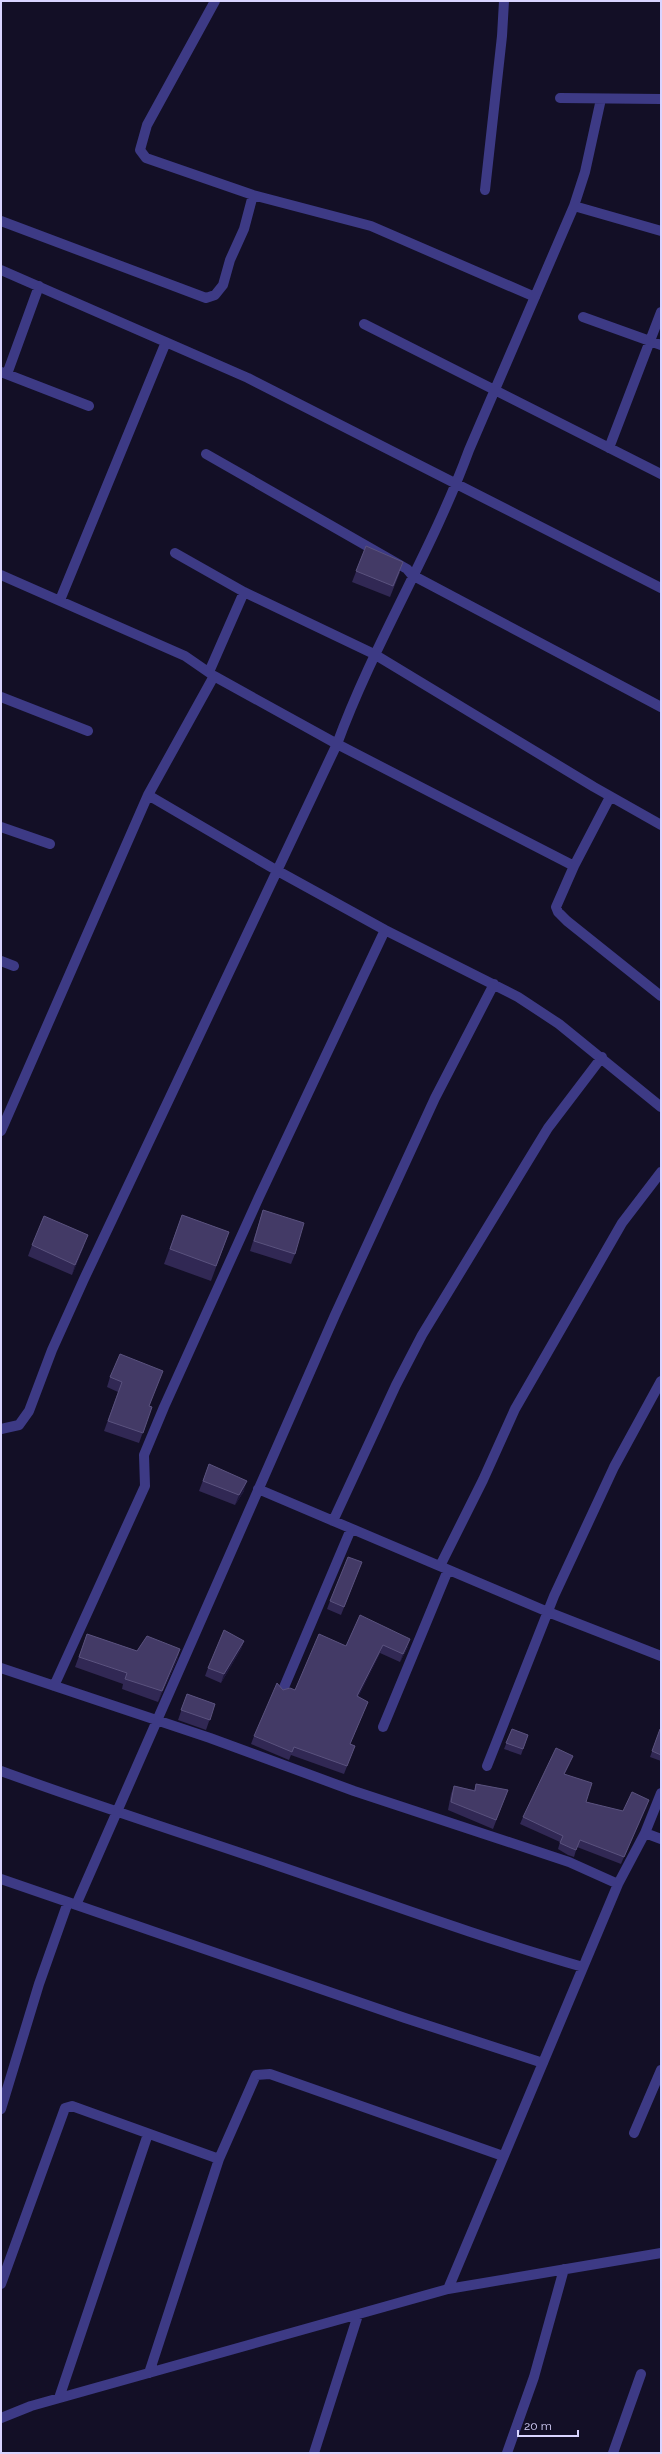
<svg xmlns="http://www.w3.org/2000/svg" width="662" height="2454" font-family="Raleway,sans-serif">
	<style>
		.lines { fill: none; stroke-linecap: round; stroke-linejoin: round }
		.minor { stroke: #3d3a85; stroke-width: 10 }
		.wall { fill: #312854 }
		.shaded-wall { fill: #1d163a }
		.building { fill: #433a66; stroke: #5a527e }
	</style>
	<rect width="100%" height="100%" fill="#130f26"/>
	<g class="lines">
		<path class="minor" d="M215 1 147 125 140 150 146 158 253 195 371 226 535 297
			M560 98 661 99
			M485 190 502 36 504 1
			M574 206 661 231
			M1 221 206 298 215 295 223 285 230 260 244 229 253 195
			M1 270 248 378 661 588
			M583 317 661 345
			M364 324 661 474
			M1 372 89 406
			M7 374 39 286
			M609 448 661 312
			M206 454 407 569 412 575 661 707
			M175 553 244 592 374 654 594 787 661 825
			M1 575 185 656 214 676 337 744 574 866
			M60 600 166 342
			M209 672 244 592
			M1 697 88 731
			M148 795 276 870 385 930 518 997 559 1024 661 1107
			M610 797 574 866 556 907 558 912 567 921 661 996
			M1 827 50 844
			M1 961 14 966
			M1 1131 148 795 214 676
			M1 1429 19 1425 29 1411 52 1350 84 1279 337 744C374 643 432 551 469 450L574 206 585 172 601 99
			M258 1489 548 1612 661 1656
			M333 1521 396 1385 422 1335 548 1128 602 1057
			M440 1566 483 1480 515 1409 622 1223 661 1172
			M1 1668 210 1738 354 1791 569 1862 618 1884
			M54 1686 145 1486 144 1455 164 1407 259 1197 385 930
			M282 1692 351 1529
			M383 1727 448 1570
			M487 1766 554 1596 614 1467 661 1381
			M1 1771C91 1804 182 1833 273 1864 376 1899 478 1937 583 1967
			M645 1833 661 1839
			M1 1879 405 2018 543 2063
			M76 1905 335 1315 435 1098 494 984
			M1 2109 39 1984 68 1902
			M634 2133 661 2070
			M1 2284 65 2108 72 2106 219 2159
			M448 2289 618 1884 645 1833 661 1793
			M149 2373 219 2159 256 2075 270 2074 503 2156
			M59 2398 148 2134
			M1 2418 31 2406 448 2289 661 2253
			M314 2453 358 2315
			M507 2453 534 2377 564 2269
			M613 2453 641 2374"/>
	</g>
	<path class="wall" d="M366 546 400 572 390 597 352 582Z
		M263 1210 295 1254 291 1264 250 1251Z
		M182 1215 229 1232 211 1281 164 1264Z
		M32 1245 84 1246 72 1275 28 1256Z
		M110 1377 159 1381 149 1406 152 1407 139 1443 104 1431 118 1392 107 1387Z
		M209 1464 244 1491 235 1505 199 1491Z
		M362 1562 341 1615 327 1609 330 1601Z
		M360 1615 408 1647 400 1662 380 1653 358 1697 368 1702 350 1744 355 1746 344 1774 291 1755 289 1760 251 1744 254 1736 283 1690H295L346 1646Z
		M87 1634 137 1651 180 1649 177 1660 158 1702 122 1689 123 1684 75 1667Z
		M244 1641 241 1649 221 1683 205 1676 208 1668Z
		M187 1694 215 1704 206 1730 178 1720Z
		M512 1729 528 1735 521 1755 504 1749Z
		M660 1729 661 1730V1761L650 1757Z
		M570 1763 564 1775 586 1802 623 1811 649 1800 621 1864 577 1847 574 1857 568 1855 558 1849 560 1842 520 1824 523 1817Z
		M476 1784 508 1790 493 1829 448 1810 451 1794 454 1786 474 1790Z"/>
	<path class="shaded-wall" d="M88 1235 84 1246 72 1275 75 1265Z
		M247 1481 244 1491 235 1505 239 1495Z
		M410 1639 408 1647 400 1662 403 1654Z
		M244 1641 241 1649 221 1683 224 1674Z
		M383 1645 380 1653 355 1704 357 1696Z
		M180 1649 177 1660 158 1702 162 1691Z
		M573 1756 570 1763 561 1781 564 1774Z
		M649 1800 647 1807 621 1864 624 1857Z"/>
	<path class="building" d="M366 546 403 562 393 586 356 571Z
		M263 1210 304 1223 295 1254 254 1241Z
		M182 1215 229 1232 216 1266 170 1249Z
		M44 1216 88 1235 75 1265 32 1245Z
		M120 1354 163 1371 149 1406 152 1407 143 1433 108 1421 122 1382 110 1377Z
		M209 1464 247 1481 239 1495 203 1481Z
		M348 1557 362 1562 344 1607 330 1601Z
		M360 1615 410 1639 403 1654 383 1645 357 1696 368 1702 350 1744 355 1746 347 1766 294 1747 292 1752 254 1736 277 1683 283 1690 290 1688 295 1690 319 1634 346 1646Z
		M224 1630 244 1641 224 1674 208 1668Z
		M87 1634 137 1651 147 1636 180 1649 162 1691 125 1679 127 1673 79 1657Z
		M187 1694 215 1704 210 1720 181 1710Z
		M512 1729 528 1735 523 1749 506 1743Z
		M660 1729 661 1730V1755L652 1751Z
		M556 1748 573 1756 564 1774 592 1783 586 1802 623 1811 632 1792 649 1800 624 1857 580 1840 576 1850 571 1848 560 1843 563 1836 523 1817Z
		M476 1784 508 1790 496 1820 451 1802 454 1786 475 1791Z"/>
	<rect width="662" height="2454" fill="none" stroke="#d9d4ff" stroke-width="4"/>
	<path d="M518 2430v6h60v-6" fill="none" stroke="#d9d4ff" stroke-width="2"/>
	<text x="524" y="2430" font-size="12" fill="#d9d4ff" stroke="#130f26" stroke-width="3" paint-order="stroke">20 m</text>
</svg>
